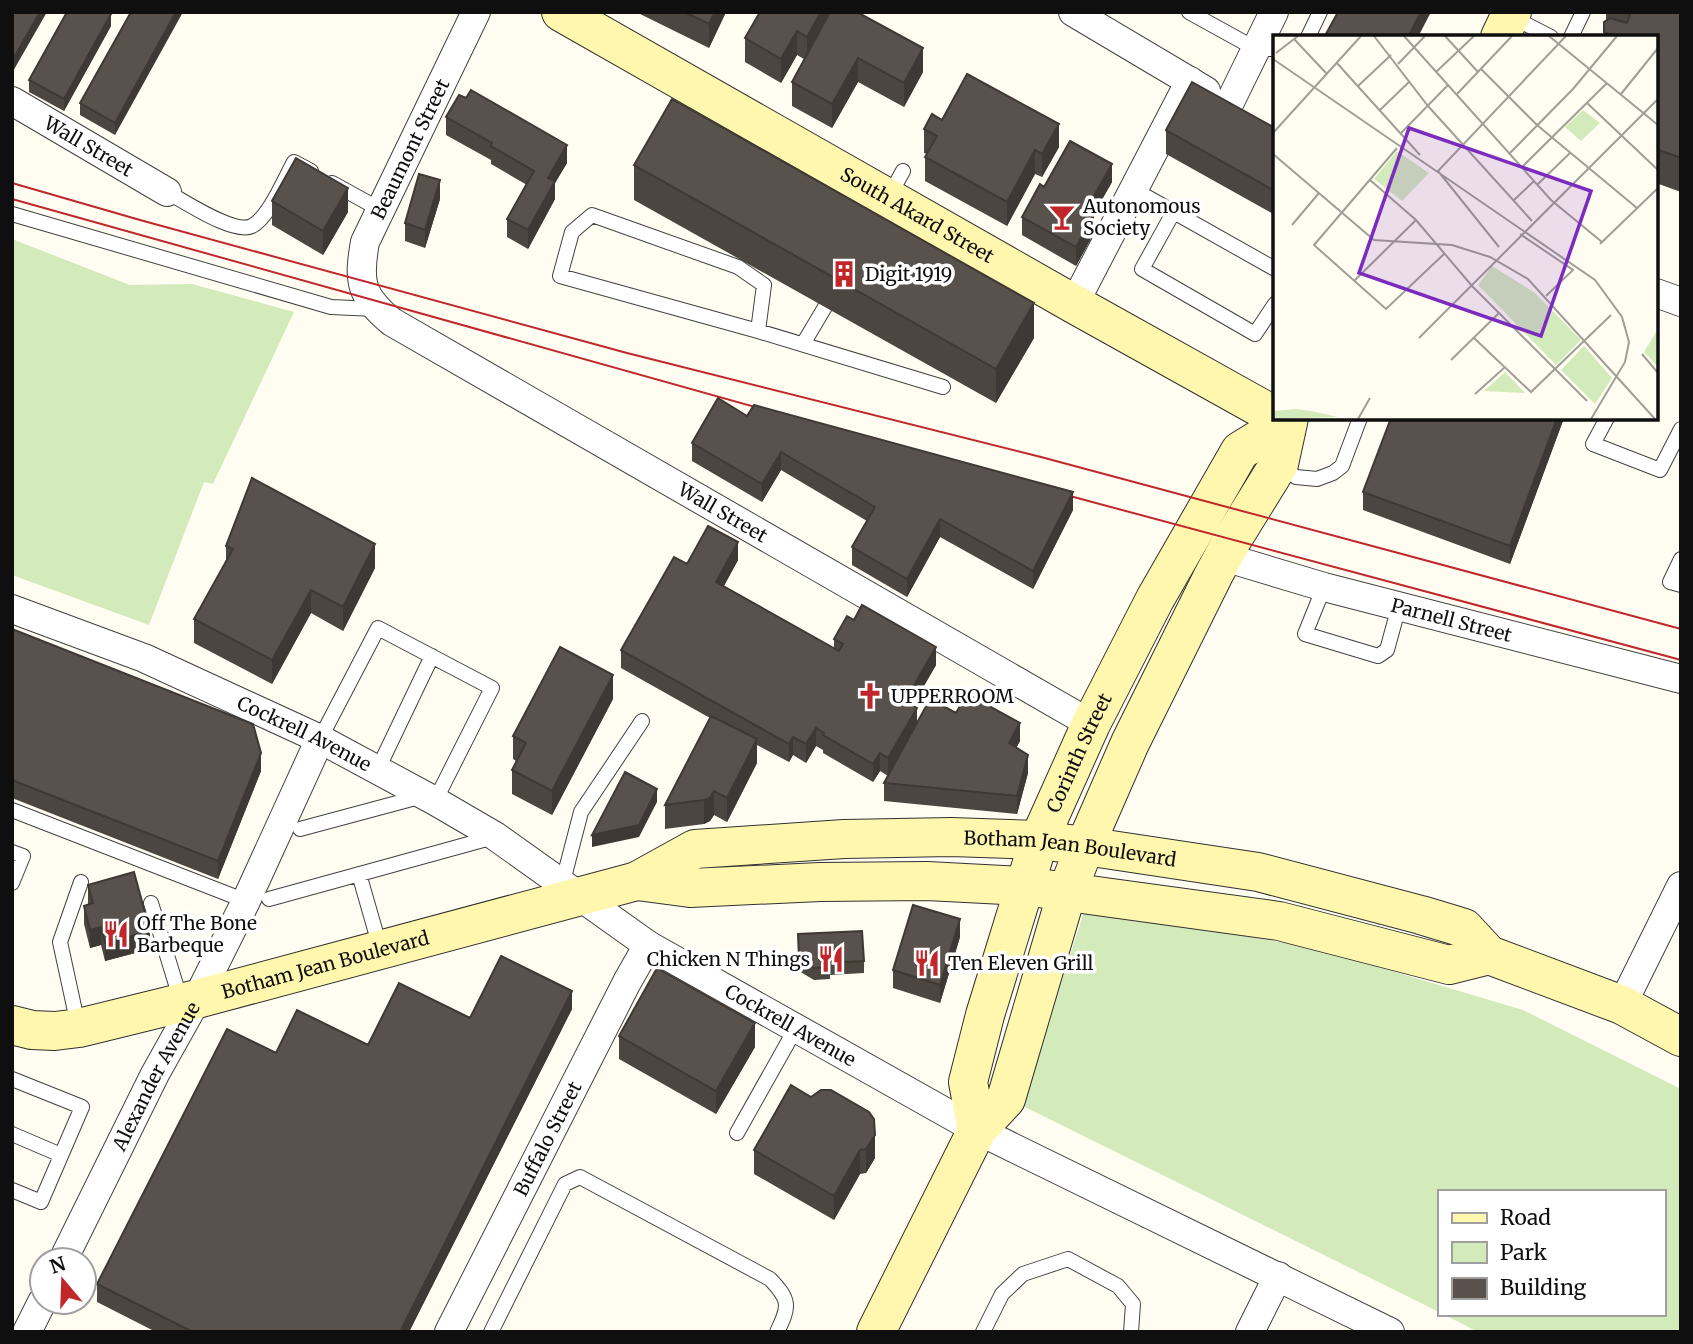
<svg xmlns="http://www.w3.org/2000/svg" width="1693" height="1344" font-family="Merriweather,serif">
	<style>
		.green { fill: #d3eabb }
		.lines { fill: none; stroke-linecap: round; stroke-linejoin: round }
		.lane-casing { stroke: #424242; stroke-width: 16 }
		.street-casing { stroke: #424242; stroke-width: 30 }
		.secondary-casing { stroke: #313131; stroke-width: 40 }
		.lane { stroke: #fff; stroke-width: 14 }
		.street { stroke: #fff; stroke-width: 28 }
		.secondary { stroke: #fff7ad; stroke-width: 38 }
		.tram { stroke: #c1262b; stroke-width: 2 }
		.wall { fill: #4c4641 }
		.shaded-wall { fill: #3e3935 }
		.building { fill: #58514c; stroke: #3e3935; stroke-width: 2 }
		.labels { text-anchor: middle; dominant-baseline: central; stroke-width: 7; stroke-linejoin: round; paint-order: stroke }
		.street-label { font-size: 19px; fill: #0f0f0f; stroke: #fff }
		.poi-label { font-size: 19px; fill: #0f0f0f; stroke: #fff; text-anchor: start }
		.inset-road { fill: none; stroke: #9f9e97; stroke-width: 2 }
		.view { fill: #7b2cbf; fill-opacity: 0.15; stroke: #7b2cbf; stroke-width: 3.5 }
		.inset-edge { fill: none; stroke: #0f0f0f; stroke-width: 3.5 }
	</style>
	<rect width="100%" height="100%" fill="#fffdf2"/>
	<path class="green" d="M12 239 130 285 192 284 294 312 213 484 204 482 149 625 12 575Z
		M1085 909 1314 948 1523 1010 1681 1089V1332H1478L1443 1314H1663V1192H1439V1312L1021 1105Z"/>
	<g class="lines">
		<defs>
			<path id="lane" d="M1189 12 1256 49H1275
				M1512 17 1551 37
				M1308 37 1320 12
				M1571 37 1583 12
				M332 183 381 210
				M1133 189 1275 269
				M167 192C184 201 234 235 252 226 269 217 285 178 294 162L311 171
				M888 198 903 171
				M1173 213 1142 269 1255 334 1275 304
				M12 214 331 307 375 309
				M592 215 738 267 764 285 758 331 560 276 572 232Z
				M758 331 943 387
				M803 344 825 307
				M1607 418 1593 444 1660 470 1681 429
				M1280 465 1296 477 1317 479 1333 473 1342 466 1360 418
				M1681 559 1670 582 1681 585
				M1324 587 1305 634 1378 656 1387 650 1399 606
				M320 739 378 628 492 688 435 801
				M377 771 432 656
				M12 810 246 901
				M300 829 423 796
				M12 852 23 856 12 883
				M359 874 380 947
				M562 885 581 812 642 721
				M269 899 494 837
				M151 903 181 1001
				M78 1025 60 942 81 882
				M12 1079 82 1107 41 1202 12 1190
				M737 1133 796 1028
				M12 1134 61 1155
				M491 1332 565 1184 580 1177 770 1279C790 1300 790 1306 777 1332
				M983 1332 1002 1294 1023 1274 1068 1259 1118 1286 1133 1304 1131 1332"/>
			<g id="street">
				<path id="s1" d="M476 12 365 242C358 281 360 296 392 322L1091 724"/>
				<path d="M1073 12 1206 91"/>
				<path id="s2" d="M12 101 167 192"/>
				<path d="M1229 104 1274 12"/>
				<path d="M1656 293 1681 302"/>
				<path d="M1074 304 1190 81"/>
				<path id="s3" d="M1224 557 1324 587 1681 679"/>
				<path id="s4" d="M12 609 144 658 320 739 435 801 495 836 648 945 977 1130 1390 1332"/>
				<path d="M1622 1005 1681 886"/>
				<path id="s5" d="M63 1260 155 1074 197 999 246 901 320 739"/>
				<path d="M27 1332 42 1302"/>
				<path id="s6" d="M449 1332 627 982 648 945"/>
				<path d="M1250 1332 1278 1276"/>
			</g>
			<g id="secondary">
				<path id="s7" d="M561 12 1074 304 1275 416"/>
				<path d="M1500 37 1512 12"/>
				<path d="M637 881 690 888 820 882 927 881 1024 886 1279 921 1449 965 1489 955"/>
				<path id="s8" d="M12 1025 32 1030 55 1031 79 1028 197 999 637 881 695 849 844 839 951 837 1039 840 1085 846 1258 872 1421 915 1464 928 1489 955 1622 1005 1681 1037"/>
				<path id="s9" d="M977 1130 968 1082 985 1015 1039 840 1091 724 1155 599 1240 451 1287 422"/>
				<path d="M876 1332 977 1130 1006 1099 1067 892 1085 846 1130 743 1213 576 1232 540 1279 464 1289 418"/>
			</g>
		</defs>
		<use href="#lane" class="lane-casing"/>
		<use href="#street" class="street-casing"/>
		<use href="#secondary" class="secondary-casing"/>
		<use href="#lane" class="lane"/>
		<use href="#street" class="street"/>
		<use href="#secondary" class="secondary"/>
		<path class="tram" d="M12 183 140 220 627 353 1041 457 1681 629
			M12 199 773 412
			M1055 492 1681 660"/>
	</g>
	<path class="wall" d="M131 12 115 135 80 115V103Z
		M636 12H726L709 48Z
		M760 12 923 72 904 107 858 82 832 128 792 106V82L804 59 797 55 781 83 745 62V38Z
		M1606 12H1681V192L1656 183V37H1604V22L1606 20Z
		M111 26 64 111 29 92V80Z
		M446 117 567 163 555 183V199L528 249 507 237V219L527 185 491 164V160L446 135Z
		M942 120 1059 147 1042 177 1035 174 1007 226 925 181V157L927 154 924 153V129Z
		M1275 128V215L1166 154V130Z
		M634 165 1034 338 996 403 634 200Z
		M1112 182 1093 215 1094 233 1076 266 1022 235V217L1044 187Z
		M440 199 425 248 405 241V223Z
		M272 201 348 212 323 255 272 225Z
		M747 416 1073 510 1033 589 940 537 907 597 852 565V547L867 521 781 470 762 502 692 461V443Z
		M1564 418 1510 564 1363 510V492Z
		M226 546 375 568 343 631 311 613 272 684 194 643V619L226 562Z
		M738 560 724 586 834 648V639L936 665 913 705 917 722 956 713 1020 741 1016 748 1028 773 1017 814 884 801V783L888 776 880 771 873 782 823 753V750L816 746 806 763 793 755 789 762 757 745V763L727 822 714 815 710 821 704 824 665 829V805L710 718 621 668V650L687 564Z
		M12 629 261 771 218 879 12 798Z
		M613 699 552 815 512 794V770L516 761 513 759V736Z
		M88 885 150 949 105 961 101 945 90 948 84 924V906L88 905Z
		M798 934 864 961V973L830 975V979L814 980 799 971Z
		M960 937 940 1003 893 988V970Z
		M572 1009 409 1332H156L97 1302V1284L276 1053 368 1045 470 1018Z
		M619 1036 755 1047 716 1114 619 1059Z
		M811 1097 875 1158 866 1173 860 1174 834 1220 754 1174V1150Z"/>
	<path class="shaded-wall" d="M40 12H47L12 73V61Z
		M176 12H183L115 135V123Z
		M715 12H726L709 48V24Z
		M821 12H834L807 61V37Z
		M1421 12H1431L1418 37H1408Z
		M111 14V26L64 111V99Z
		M797 31V55L781 83V59Z
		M923 48V72L904 107V83Z
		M858 58V82L832 128V104Z
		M1059 124V147L1042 177V154Z
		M567 145V163L555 183V199L528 249V230L548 178Z
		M1035 150V174L1007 226V202Z
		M1112 164V182L1086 228V210Z
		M440 180V199L425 248V230Z
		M348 188V212L323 255V231Z
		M1094 215V233L1076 266V247Z
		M1034 303V338L996 403V369Z
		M1557 418H1564L1510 564V546Z
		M781 452V470L762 502V484Z
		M1073 492V510L1033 589V571Z
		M940 519V537L907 597V579Z
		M738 542V560L716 600V582Z
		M375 544V568L343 631V607Z
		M311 590V613L272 684V660Z
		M936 647V665L905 719V701Z
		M613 675V699L552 815V791Z
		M917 708V726L888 776V758Z
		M1020 723V741L1009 761V743Z
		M816 728V746L806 763V744Z
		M793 737V755L789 762V744Z
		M757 739V763L727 822V798Z
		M261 753V771L218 879V861Z
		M880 753V771L873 782V764Z
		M1028 755V773L1017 814V796Z
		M657 789V802L639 837 592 847V835Z
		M714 791V815L710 821 704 824V800Z
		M960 919V937L940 1003V985Z
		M101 927V945L90 948V930Z
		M150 931V949L105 961V943Z
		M572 991V1009L409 1332H400Z
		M755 1023V1047L716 1114V1091Z
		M875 1135V1158L866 1173V1149Z
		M860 1150V1174L834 1220V1196Z"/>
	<path class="building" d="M12 12H40L12 61Z
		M67 12H109L111 14 64 99 29 80Z
		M131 12H176L115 123 80 103Z
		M684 12H715L709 24Z
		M760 12H821L807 37 797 31 781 59 745 38Z
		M830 12H857L923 48 904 83 858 58 832 104 792 82Z
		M1338 12H1421L1408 37H1331L1326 34Z
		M1623 12H1681V158L1656 149V37H1616L1604 32V22L1610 18 1627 23 1630 15Z
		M967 74 1059 124 1042 154 1035 150 1007 202 925 157 937 136 924 129 932 114 942 120Z
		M1192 82 1275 128V191L1166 130Z
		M471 90 567 145 548 178 555 181 528 230 507 219 534 171 491 146 492 143 446 117 459 95 466 98Z
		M672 99 1034 303 996 369 634 165Z
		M1070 141 1112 164 1086 210 1094 215 1076 247 1022 217 1040 184 1044 187Z
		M296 158 348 188 323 231 272 201Z
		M419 174 440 180 425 230 405 223Z
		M718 398 747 416 754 405 1073 492 1033 571 940 519 907 579 852 547 875 507 781 452 762 484 692 443Z
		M1391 418H1557L1510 546 1363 492Z
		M252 478 375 544 343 607 311 590 272 660 194 619 233 549 226 546Z
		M708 526 738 542 716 582 839 651 843 644 834 639 847 616 854 620 862 605 936 647 905 701 917 708 888 758 880 753 873 764 823 735 824 733 816 728 806 744 793 737 789 744 621 650 674 557 687 564Z
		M12 629 253 724 261 753 218 861 12 780Z
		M560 647 613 675 552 791 512 770 526 743 513 736Z
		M967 694 1020 723 1009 743 1028 755 1017 796 884 783 930 699 956 713Z
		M711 716 757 739 727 798 714 791 710 798 704 800 665 805Z
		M625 772 657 789 639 825 592 835Z
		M134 872 150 931 105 943 101 927 90 930 84 906 93 903 88 885Z
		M913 905 960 919 940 985 893 970Z
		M862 931 864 961 830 963V967L814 968 799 959 798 934Z
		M501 956 572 991 400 1332H193L97 1284 227 1029 276 1053 297 1010 368 1045 399 983 470 1018Z
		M657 968 755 1023 716 1091 619 1036Z
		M791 1085 811 1097 821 1090H831L869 1112 874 1119 875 1135 866 1149 860 1150 834 1196 754 1150Z"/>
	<defs>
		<symbol id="bar-bare" viewBox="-9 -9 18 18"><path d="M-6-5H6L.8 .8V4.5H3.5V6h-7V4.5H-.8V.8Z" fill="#c1262b" stroke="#fff" stroke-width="2.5" paint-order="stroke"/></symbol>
		<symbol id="building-bare" viewBox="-9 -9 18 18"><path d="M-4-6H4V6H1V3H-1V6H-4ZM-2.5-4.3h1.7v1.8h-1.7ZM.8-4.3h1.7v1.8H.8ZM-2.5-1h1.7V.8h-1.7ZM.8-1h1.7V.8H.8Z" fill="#c1262b" stroke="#fff" stroke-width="2.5" paint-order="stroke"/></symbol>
		<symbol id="church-bare" viewBox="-9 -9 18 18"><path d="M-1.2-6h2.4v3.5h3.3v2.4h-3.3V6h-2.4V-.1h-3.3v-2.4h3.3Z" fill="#c1262b" stroke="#fff" stroke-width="2.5" paint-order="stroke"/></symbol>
		<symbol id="restaurant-bare" viewBox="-9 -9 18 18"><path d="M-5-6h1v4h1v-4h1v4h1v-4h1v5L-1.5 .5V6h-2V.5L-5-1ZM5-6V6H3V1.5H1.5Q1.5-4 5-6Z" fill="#c1262b" stroke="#fff" stroke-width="2.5" paint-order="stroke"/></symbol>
	</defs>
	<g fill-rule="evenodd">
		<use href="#bar-bare" x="1043" y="198" width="38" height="38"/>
		<use href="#building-bare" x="825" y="255" width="38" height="38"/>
		<use href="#church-bare" x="851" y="677" width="38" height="38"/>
		<use href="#restaurant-bare" x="97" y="915" width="38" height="38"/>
		<use href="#restaurant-bare" x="812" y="940" width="38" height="38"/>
		<use href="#restaurant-bare" x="908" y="944" width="38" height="38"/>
	</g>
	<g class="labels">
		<g class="street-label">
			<text stroke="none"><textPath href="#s2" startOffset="89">Wall Street</textPath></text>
			<text transform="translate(410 149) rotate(-64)">Beaumont Street</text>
			<text stroke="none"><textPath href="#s7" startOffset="410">South Akard Street</textPath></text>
			<text stroke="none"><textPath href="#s1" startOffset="728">Wall Street</textPath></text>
			<text stroke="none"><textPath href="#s3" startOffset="236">Parnell Street</textPath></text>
			<text stroke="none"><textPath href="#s4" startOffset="318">Cockrell Avenue</textPath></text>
			<text stroke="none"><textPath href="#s9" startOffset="397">Corinth Street</textPath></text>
			<text stroke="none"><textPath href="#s8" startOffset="1087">Botham Jean Boulevard</textPath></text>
			<text stroke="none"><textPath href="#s8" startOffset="322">Botham Jean Boulevard</textPath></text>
			<text stroke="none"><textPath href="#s4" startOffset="886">Cockrell Avenue</textPath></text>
			<text stroke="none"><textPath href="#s5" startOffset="206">Alexander Avenue</textPath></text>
			<text stroke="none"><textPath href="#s6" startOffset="217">Buffalo Street</textPath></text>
		</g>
		<g class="poi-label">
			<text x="1083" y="206">Autonomous<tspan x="1083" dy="22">Society</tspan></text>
			<text x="865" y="274">Digit 1919</text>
			<text x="891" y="696">UPPERROOM</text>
			<text x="137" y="923">Off The Bone<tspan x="137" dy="22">Barbeque</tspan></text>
			<text x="810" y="959" text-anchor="end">Chicken N Things</text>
			<text x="948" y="963">Ten Eleven Grill</text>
		</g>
	</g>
	<g transform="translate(1273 35)">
		<rect width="385" height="385" fill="#fffdf2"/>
		<path d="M310 75 327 88 308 106 292 92ZM124 116 156 138 129 166 101 144ZM219 231 262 258 308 305 283 330 205 250ZM385 294V332L371 317ZM311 311 339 343 322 369 288 335ZM232 337 252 358 211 356ZM24 374 38 376 65 382 0 384V376Z" fill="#d3eabb"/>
		<path class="inset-road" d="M101 1 155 71 259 186M131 1 278 165 329 207M172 1 205 37M276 1 385 90M21 4 53 38M3 18 25 1M0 24 322 245 349 282 356 307 352 327 318 384M63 27 147 120M125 29 152 1M208 34 264 90 364 173M163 37 201 1M85 51 118 20M184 59 239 1M348 59 385 13M314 68 385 135M107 75 137 46M0 98 88 1M128 98 175 50M124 113 41 210 113 274 171 219M237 118 300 54 344 1M0 119 101 205 179 210 217 222 255 244 382 384M249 132 334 48M97 145 143 185 199 251 314 366M264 150 297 118M240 166 261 146M19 190 46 158M247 199 300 235 273 261M327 209 385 153M226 212 165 136 293 1M82 245 143 185M146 303 385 64M201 303 258 357 338 280M369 319 385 338M178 325 226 278M202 359 231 333M85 384 97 363"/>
		<path class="view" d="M136 93 318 156 268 301 86 238Z"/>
		<rect width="385" height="385" class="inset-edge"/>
	</g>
	<rect width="1693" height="1344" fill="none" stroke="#0f0f0f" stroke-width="28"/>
	<rect x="1438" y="1190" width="228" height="126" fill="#ffffff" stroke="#9f9f9f" stroke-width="2"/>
	<rect x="1452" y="1213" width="35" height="10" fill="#fff7ad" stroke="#9f9f9f" stroke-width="2"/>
	<text x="1500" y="1225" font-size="21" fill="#0f0f0f">Road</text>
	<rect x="1452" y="1242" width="35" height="21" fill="#d3eabb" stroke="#9f9f9f" stroke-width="2"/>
	<text x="1500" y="1260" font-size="21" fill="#0f0f0f">Park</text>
	<rect x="1452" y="1278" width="35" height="21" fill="#58514c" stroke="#9f9f9f" stroke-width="2"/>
	<text x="1500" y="1295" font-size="21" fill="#0f0f0f">Building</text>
	<g transform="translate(63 1281) rotate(341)"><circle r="33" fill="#ffffff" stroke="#9f9f9f" stroke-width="2"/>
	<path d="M0-5L12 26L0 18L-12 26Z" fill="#c1262b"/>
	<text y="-10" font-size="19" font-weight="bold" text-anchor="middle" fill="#0f0f0f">N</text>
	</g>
</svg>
